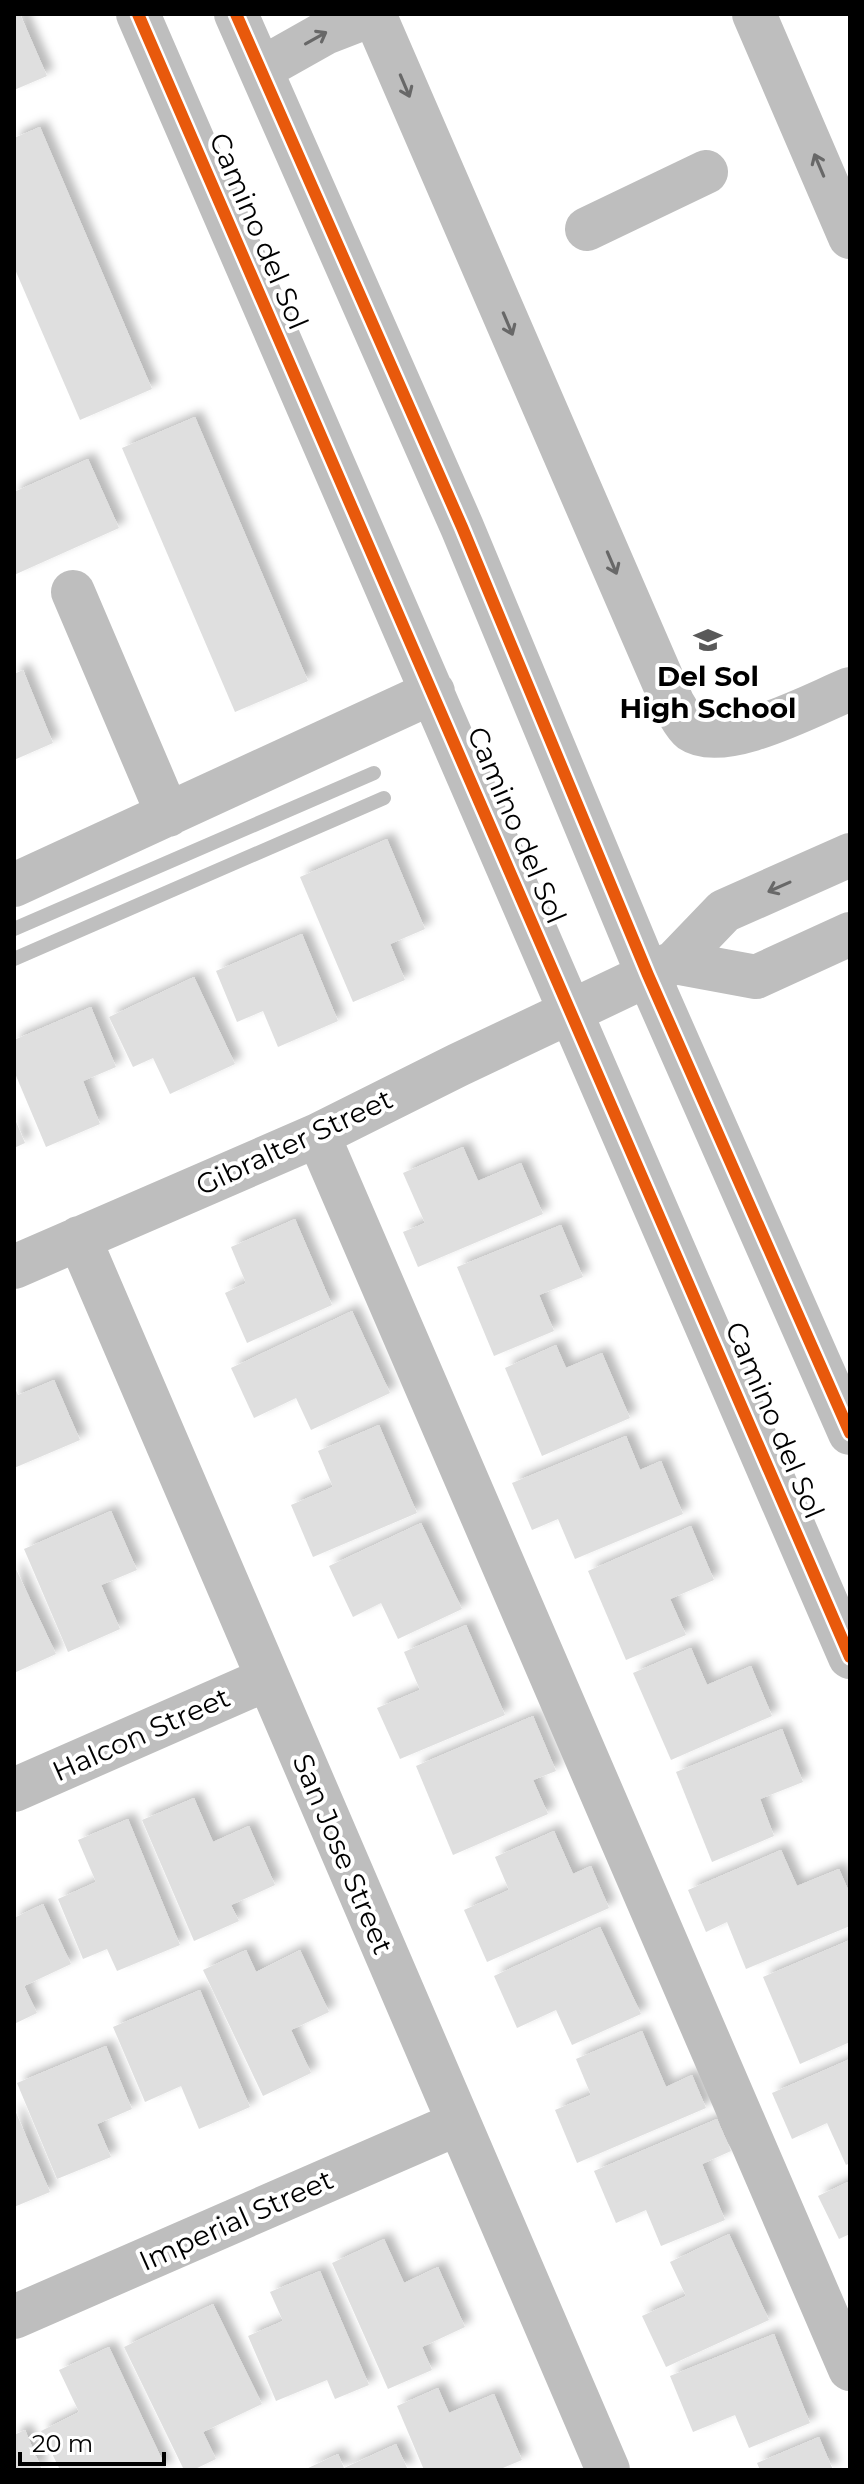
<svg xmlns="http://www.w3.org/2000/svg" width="864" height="2484" font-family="Montserrat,sans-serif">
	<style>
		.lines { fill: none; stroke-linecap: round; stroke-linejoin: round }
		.stream { stroke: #bfbfbf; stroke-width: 14 }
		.building { fill: #dfdfdf; filter: url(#shadow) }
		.minor { stroke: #bebebe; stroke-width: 44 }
		.cycleway-casing { stroke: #fff; stroke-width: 17 }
		.cycleway { stroke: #e8590c; stroke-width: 12 }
		.oneway { stroke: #686868 }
		.labels { text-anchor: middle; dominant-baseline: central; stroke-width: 8; stroke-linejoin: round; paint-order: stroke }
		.street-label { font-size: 28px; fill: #000; stroke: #fff }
		.poi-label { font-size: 28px; font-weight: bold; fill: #000; stroke: #fff }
	</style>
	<defs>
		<filter id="shadow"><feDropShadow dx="7" dy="-7" stdDeviation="4" flood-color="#0004"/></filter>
	</defs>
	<rect width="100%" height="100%" fill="#fff"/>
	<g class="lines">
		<path class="stream" d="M14 929 374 773
			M14 959 384 798"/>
	</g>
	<path class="building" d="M14 14H20L47 76 14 90Z
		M40 127 152 389 80 420 14 267V138Z
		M195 417 308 681 235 712 122 448Z
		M88 459 119 528 14 575V492Z
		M23 670 53 743 14 760V674Z
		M387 839 425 929 390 944 405 980 353 1002 300 877Z
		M302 934 338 1021 278 1047 263 1011 237 1022 216 971Z
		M194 977 235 1064 170 1094 153 1058 133 1067 109 1017Z
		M91 1007 116 1067 83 1081 100 1124 46 1147 14 1071V1040Z
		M14 1117 25 1143 14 1148Z
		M463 1147 478 1181 521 1163 543 1214 418 1267 403 1232 425 1223 403 1173Z
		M295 1219 332 1305 247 1343 225 1293 246 1283 231 1247Z
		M561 1225 583 1277 539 1295 554 1331 494 1356 457 1267Z
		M352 1311 390 1393 311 1430 296 1398 254 1418 231 1368Z
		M556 1345 566 1368 602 1353 630 1418 542 1456 505 1368Z
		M54 1380 80 1440 14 1468V1386L18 1395Z
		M379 1425 417 1513 313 1557 291 1505 333 1487 318 1451Z
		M626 1436 640 1470 661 1461 683 1514 575 1559 558 1519 532 1530 512 1483Z
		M111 1511 137 1570 101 1585 120 1629 68 1652 24 1549Z
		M421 1523 462 1609 398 1639 381 1603 353 1617 329 1566Z
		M691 1526 714 1580 670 1599 686 1635 626 1660 588 1571Z
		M14 1565 56 1654 14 1673Z
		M466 1625 505 1715 400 1759 377 1708 420 1690 404 1652Z
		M691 1648 707 1685 751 1666 772 1716 671 1760 633 1673Z
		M533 1716 556 1771 533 1780 548 1814 453 1855 416 1766Z
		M782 1729 803 1782 760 1799 774 1836 712 1862 676 1772Z
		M194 1798 213 1842 249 1826 275 1885 231 1905 239 1921 194 1941 142 1820Z
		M128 1819 180 1945 117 1971 107 1949 83 1959 58 1899 96 1882 78 1840Z
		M554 1831 573 1874 591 1866 609 1908 487 1962 464 1910 509 1890 495 1857Z
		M781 1850 797 1886 839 1869 850 1894V1926L746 1969 727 1922 706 1932 688 1890Z
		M43 1904 71 1964 24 1986 37 2013 14 2024V1918Z
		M600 1927 641 2014 572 2045 556 2010 517 2028 494 1976Z
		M850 1940V2001L848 2002 850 2007V2042L800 2064 763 1977Z
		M246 1950 256 1972 300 1950 329 2012 291 2030 311 2073 263 2096 203 1970Z
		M200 1990 250 2107 199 2129 181 2086 145 2102 113 2027Z
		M642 2031 666 2087 692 2075 706 2108 577 2163 555 2110 591 2095 576 2059Z
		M106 2046 132 2109 97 2124 111 2157 57 2179 17 2083Z
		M850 2059V2163L846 2165 827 2123 792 2139 772 2093Z
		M14 2108 50 2192 14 2207Z
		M717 2119 731 2151 702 2164 725 2220 661 2246 646 2210 616 2223 594 2171Z
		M850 2181V2234L839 2239 818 2196Z
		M729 2234 769 2320 666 2367 642 2316 686 2296 670 2262Z
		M384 2239 404 2283 438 2267 465 2327 422 2347 432 2370 388 2389 332 2263Z
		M320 2271 369 2385 335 2399 327 2380 276 2401 248 2336 283 2321 270 2292Z
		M213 2304 262 2404 203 2432 216 2459 193 2470H184L124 2347Z
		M774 2334 810 2423 749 2448 735 2415 693 2432 670 2376Z
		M109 2347 167 2470H60L41 2431 79 2412 59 2370Z
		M438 2388 449 2413 494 2394 522 2460 498 2470H424L397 2406Z
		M25 2430 42 2470H14V2435Z
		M819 2437 833 2470H760L757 2463Z
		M396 2444 408 2470H304L338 2454 344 2468Z"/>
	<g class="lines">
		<path class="minor" d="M138 14 850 1657
			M236 14 462 527 648 975 850 1433
			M374 14 673 704C678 711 684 725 691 730 724 753 815 703 850 689
			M754 14 850 237
			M261 69 325 33 374 14
			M587 229 706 172
			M73 592 168 815
			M14 885 433 692
			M675 962 756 977 850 934
			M318 1135 850 2369
			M79 1238 608 2470
			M14 1267 318 1135 458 1065 675 962 724 911 850 855
			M14 1790 267 1679
			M14 2317 459 2123"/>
		<defs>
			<path id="cycleway" d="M138 14 850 1657
				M236 14 462 527 648 975 850 1433"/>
		</defs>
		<use href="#cycleway" class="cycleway-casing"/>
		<use href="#cycleway" class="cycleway"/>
	</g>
	<defs><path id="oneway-shaft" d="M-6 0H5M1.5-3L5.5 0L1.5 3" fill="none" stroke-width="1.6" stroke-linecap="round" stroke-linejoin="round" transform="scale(2)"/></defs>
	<g class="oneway">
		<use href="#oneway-shaft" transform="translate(316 38) rotate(-29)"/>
		<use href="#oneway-shaft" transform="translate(405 86) rotate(67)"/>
		<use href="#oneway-shaft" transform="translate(819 165) rotate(-113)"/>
		<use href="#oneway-shaft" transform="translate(508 324) rotate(67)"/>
		<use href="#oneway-shaft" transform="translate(612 563) rotate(67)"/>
		<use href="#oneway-shaft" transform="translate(779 887) rotate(156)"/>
	</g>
	<defs>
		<symbol id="school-bare" viewBox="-9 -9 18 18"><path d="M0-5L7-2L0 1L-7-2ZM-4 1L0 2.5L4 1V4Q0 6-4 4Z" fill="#595959" stroke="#fff" stroke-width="2.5" paint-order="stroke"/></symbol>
	</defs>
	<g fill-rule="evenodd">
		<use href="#school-bare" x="688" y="620" width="40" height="40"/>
	</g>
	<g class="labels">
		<g class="street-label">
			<text transform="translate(259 231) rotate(67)">Camino del Sol</text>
			<text transform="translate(517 825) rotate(67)">Camino del Sol</text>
			<text transform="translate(294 1142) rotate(-25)">Gibralter Street</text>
			<text transform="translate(775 1420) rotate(67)">Camino del Sol</text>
			<text transform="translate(141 1734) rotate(-24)">Halcon Street</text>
			<text transform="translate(343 1854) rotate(67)">San Jose Street</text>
			<text transform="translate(236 2220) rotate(-24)">Imperial Street</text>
		</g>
		<g class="poi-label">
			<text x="708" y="676">Del Sol<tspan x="708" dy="32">High School</tspan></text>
		</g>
	</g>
	<rect width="864" height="2484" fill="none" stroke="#000000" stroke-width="32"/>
	<path d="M20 2452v12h144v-12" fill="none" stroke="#000000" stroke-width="4"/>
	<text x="32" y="2452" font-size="24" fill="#000000" stroke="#ffffff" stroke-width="6" paint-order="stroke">20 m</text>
</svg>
